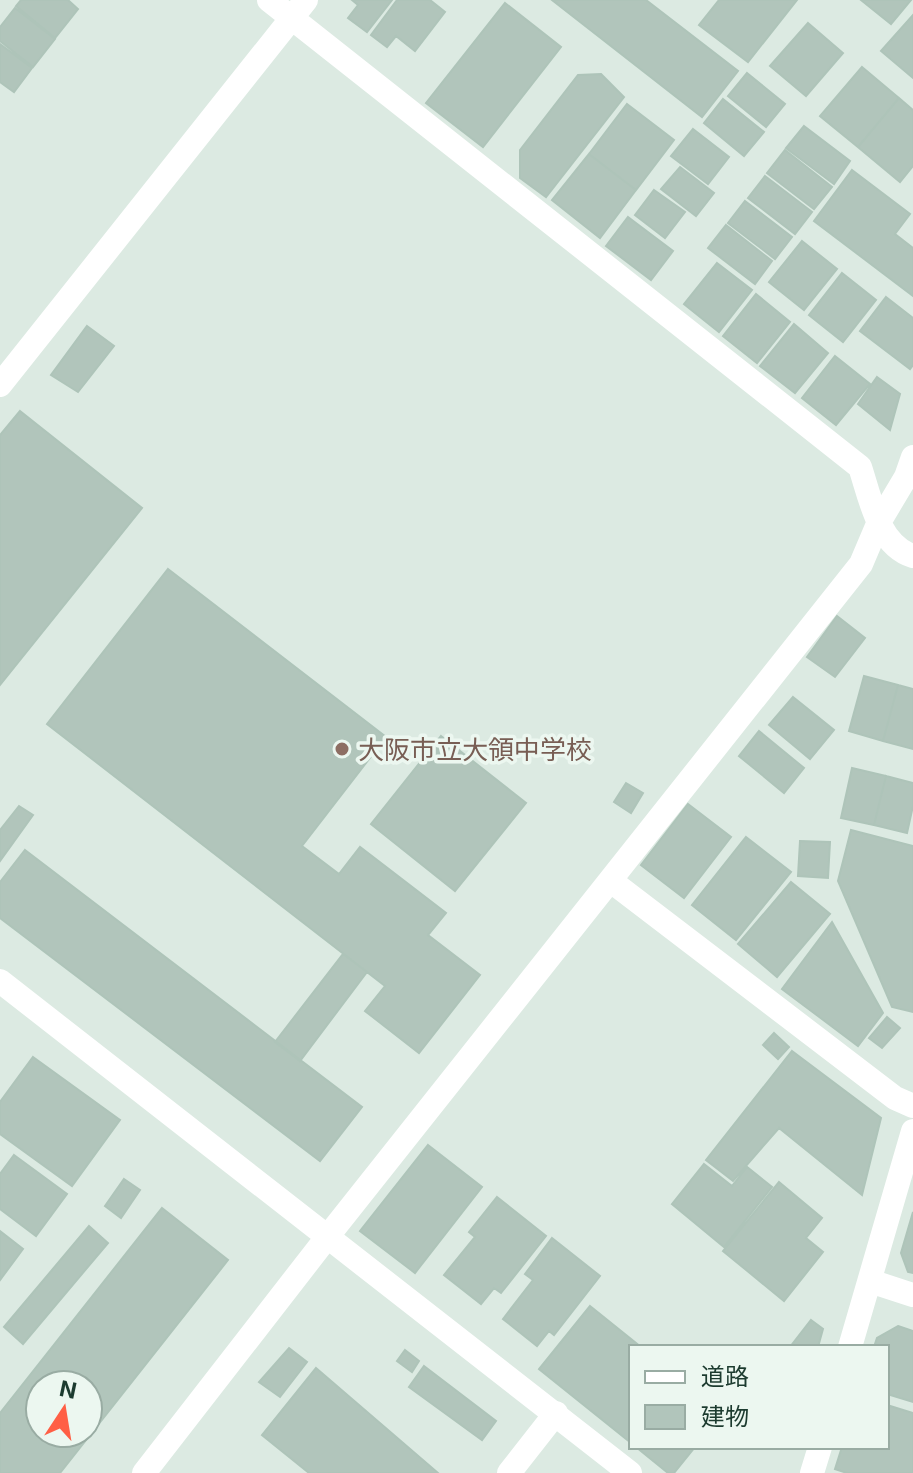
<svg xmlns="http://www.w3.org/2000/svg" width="913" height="1473" font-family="Inter,'Noto Sans JP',sans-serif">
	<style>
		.building { fill: #b1c5bb; stroke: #aec4b9; stroke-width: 2; fill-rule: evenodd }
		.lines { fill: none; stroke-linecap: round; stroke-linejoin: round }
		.minor { stroke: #fff; stroke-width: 24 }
		.tertiary { stroke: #fff; stroke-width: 24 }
		.education-dot { fill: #8d6e63; stroke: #ecf7f0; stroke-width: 3 }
		.labels { text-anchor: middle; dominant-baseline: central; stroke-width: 7; stroke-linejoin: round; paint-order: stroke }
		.education-label { font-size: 26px; fill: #785e54; stroke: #ecf7f0; text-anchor: start }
	</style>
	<rect width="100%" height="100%" fill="#dceae2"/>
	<path class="building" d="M21 0H68L78 9 55 38 16 6Z
		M352 0H392L367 32 348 18 358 5Z
		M397 0H430L445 12 415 51 396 36 387 47 371 35Z
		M552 0H646L738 71 702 117Z
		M719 0H797L748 62 699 25Z
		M861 0H911L891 24Z
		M505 3 561 47 483 147 426 103Z
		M15 8 55 39 33 67 0 41V27Z
		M913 15V78L881 51Z
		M808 23 843 53 806 96 770 66Z
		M0 44 32 68 14 92 0 82Z
		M862 67 899 98 858 147 820 116Z
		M747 73 785 104 766 127 728 96Z
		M601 74 624 97 546 197 520 178V150L578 75Z
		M899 98 913 110V166L900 182 858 147Z
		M723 99 764 132 744 156 704 123Z
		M627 104 674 140 636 190 589 154Z
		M804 126 850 161 834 184 786 148Z
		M693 129 729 157 708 184 671 156Z
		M785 150 832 187 814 209 767 173Z
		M589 154 636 190 600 238 552 200Z
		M680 167 714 193 696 216 661 189Z
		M852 170 910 214 895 234 913 248V296L814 221Z
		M765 176 812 212 795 234 748 198Z
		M654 190 685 212 665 238 635 215Z
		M745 201 792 237 775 259 728 223Z
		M628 217 673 251 651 280 606 246Z
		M726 225 772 261 755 284 708 248Z
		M802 241 837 269 804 310 769 282Z
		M717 263 752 290 719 332 684 304Z
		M842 273 876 300 843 342 809 315Z
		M756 294 790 322 757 363 723 336Z
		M886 297 913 318V365L910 369 860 331Z
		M794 324 828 353 795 393 760 366Z
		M87 326 114 346 78 392 51 375Z
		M835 356 870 384 836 425 802 398Z
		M877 377 900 394 890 430 858 404Z
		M20 411 142 508 0 685V435Z
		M168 569 386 737 302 846 339 874 360 847 446 913 428 935 480 975 419 1053 365 1011 385 986 47 724Z
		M837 616 865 638 835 677 807 657Z
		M864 676 898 685 883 741 849 731Z
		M898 685 913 689V749L883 741Z
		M793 697 834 730 810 759 769 725Z
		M759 731 804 768 784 793 739 756Z
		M441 736 526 803 455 891 371 824Z
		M852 768 886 776 874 825 841 818Z
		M886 776 913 783V806L907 833 874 825Z
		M626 783 643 793 631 813 614 802Z
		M688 804 731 837 684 898 641 865Z
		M19 806 33 815 0 861V830Z
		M851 830 913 846V1012L892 1007 838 881Z
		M746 837 791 872 736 940 692 905Z
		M800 841 830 842 828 878 798 876Z
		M25 850 362 1107 320 1161 0 918V882Z
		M791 882 830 914 777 977 738 944Z
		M832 922 883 1013 858 1046 782 989Z
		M343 954 367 972 300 1061 275 1042Z
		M887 1017 900 1028 882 1048 869 1038Z
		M774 1033 789 1047 778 1059 763 1045Z
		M792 1051 881 1118 862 1195 779 1128 733 1181 706 1160Z
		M33 1057 120 1120 72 1186 0 1134V1102Z
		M428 1145 482 1187 415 1273 360 1231Z
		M14 1155 67 1194 36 1236 0 1209V1174Z
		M704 1164 732 1186 747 1167 772 1187 724 1247 672 1204Z
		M124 1179 140 1190 121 1218 105 1206Z
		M779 1182 822 1218 806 1238 823 1252 784 1301 723 1251Z
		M497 1197 546 1236 501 1293 494 1288 481 1304 444 1275 475 1237 469 1232Z
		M162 1208 228 1260 60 1473H0V1413ZM40 1385H88V1433H40Z
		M913 1212V1273L908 1272 901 1253Z
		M89 1226 108 1243 23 1344 4 1327Z
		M0 1231 23 1249 0 1280Z
		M552 1238 600 1276 554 1335 549 1331 537 1346 503 1319 533 1280 525 1274Z
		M590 1306 641 1347H631V1443L539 1369Z
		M811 1320 823 1329 818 1347H790Z
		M898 1326 913 1331V1402L887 1394V1347H874L877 1338Z
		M289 1348 307 1362 280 1397 259 1382Z
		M405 1350 419 1361 412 1372 397 1361Z
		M424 1366 496 1421 482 1440 409 1387Z
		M316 1368 438 1473H309L262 1435Z
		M887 1405 913 1413V1473H847L835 1469 842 1447H887Z
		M636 1447H695L674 1473H668Z"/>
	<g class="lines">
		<path class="minor" d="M269 0 860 467C870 497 878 545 913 556
			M0 385 306 0
			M611 881 895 1098 913 1106
			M144 1473 328 1236 861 564 878 524 906 477 913 457
			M509 1473 556 1413"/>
		<path class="tertiary" d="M0 981 630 1473
			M870 1281 913 1295
			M850 1347 913 1131
			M812 1473 820 1447"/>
	</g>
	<circle class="education-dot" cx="342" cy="749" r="8"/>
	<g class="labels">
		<g class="education-label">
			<text x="358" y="749">大阪市立大領中学校</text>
		</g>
	</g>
	<rect x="629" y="1345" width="260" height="104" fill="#ecf7f0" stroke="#99aca3" stroke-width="2"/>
	<rect x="645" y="1371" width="40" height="12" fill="#ffffff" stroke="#99aca3" stroke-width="2"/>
	<text x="701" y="1385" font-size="24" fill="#1c3b2f">道路</text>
	<rect x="645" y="1405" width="40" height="24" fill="#b1c5bb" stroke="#99aca3" stroke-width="2"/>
	<text x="701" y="1425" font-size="24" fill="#1c3b2f">建物</text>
	<g transform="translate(64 1409) rotate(12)"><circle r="38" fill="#ecf7f0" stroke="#99aca3" stroke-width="2"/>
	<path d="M0-6L14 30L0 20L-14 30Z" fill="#ff5f45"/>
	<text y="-12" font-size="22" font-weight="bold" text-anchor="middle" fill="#1c3b2f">N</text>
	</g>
</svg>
